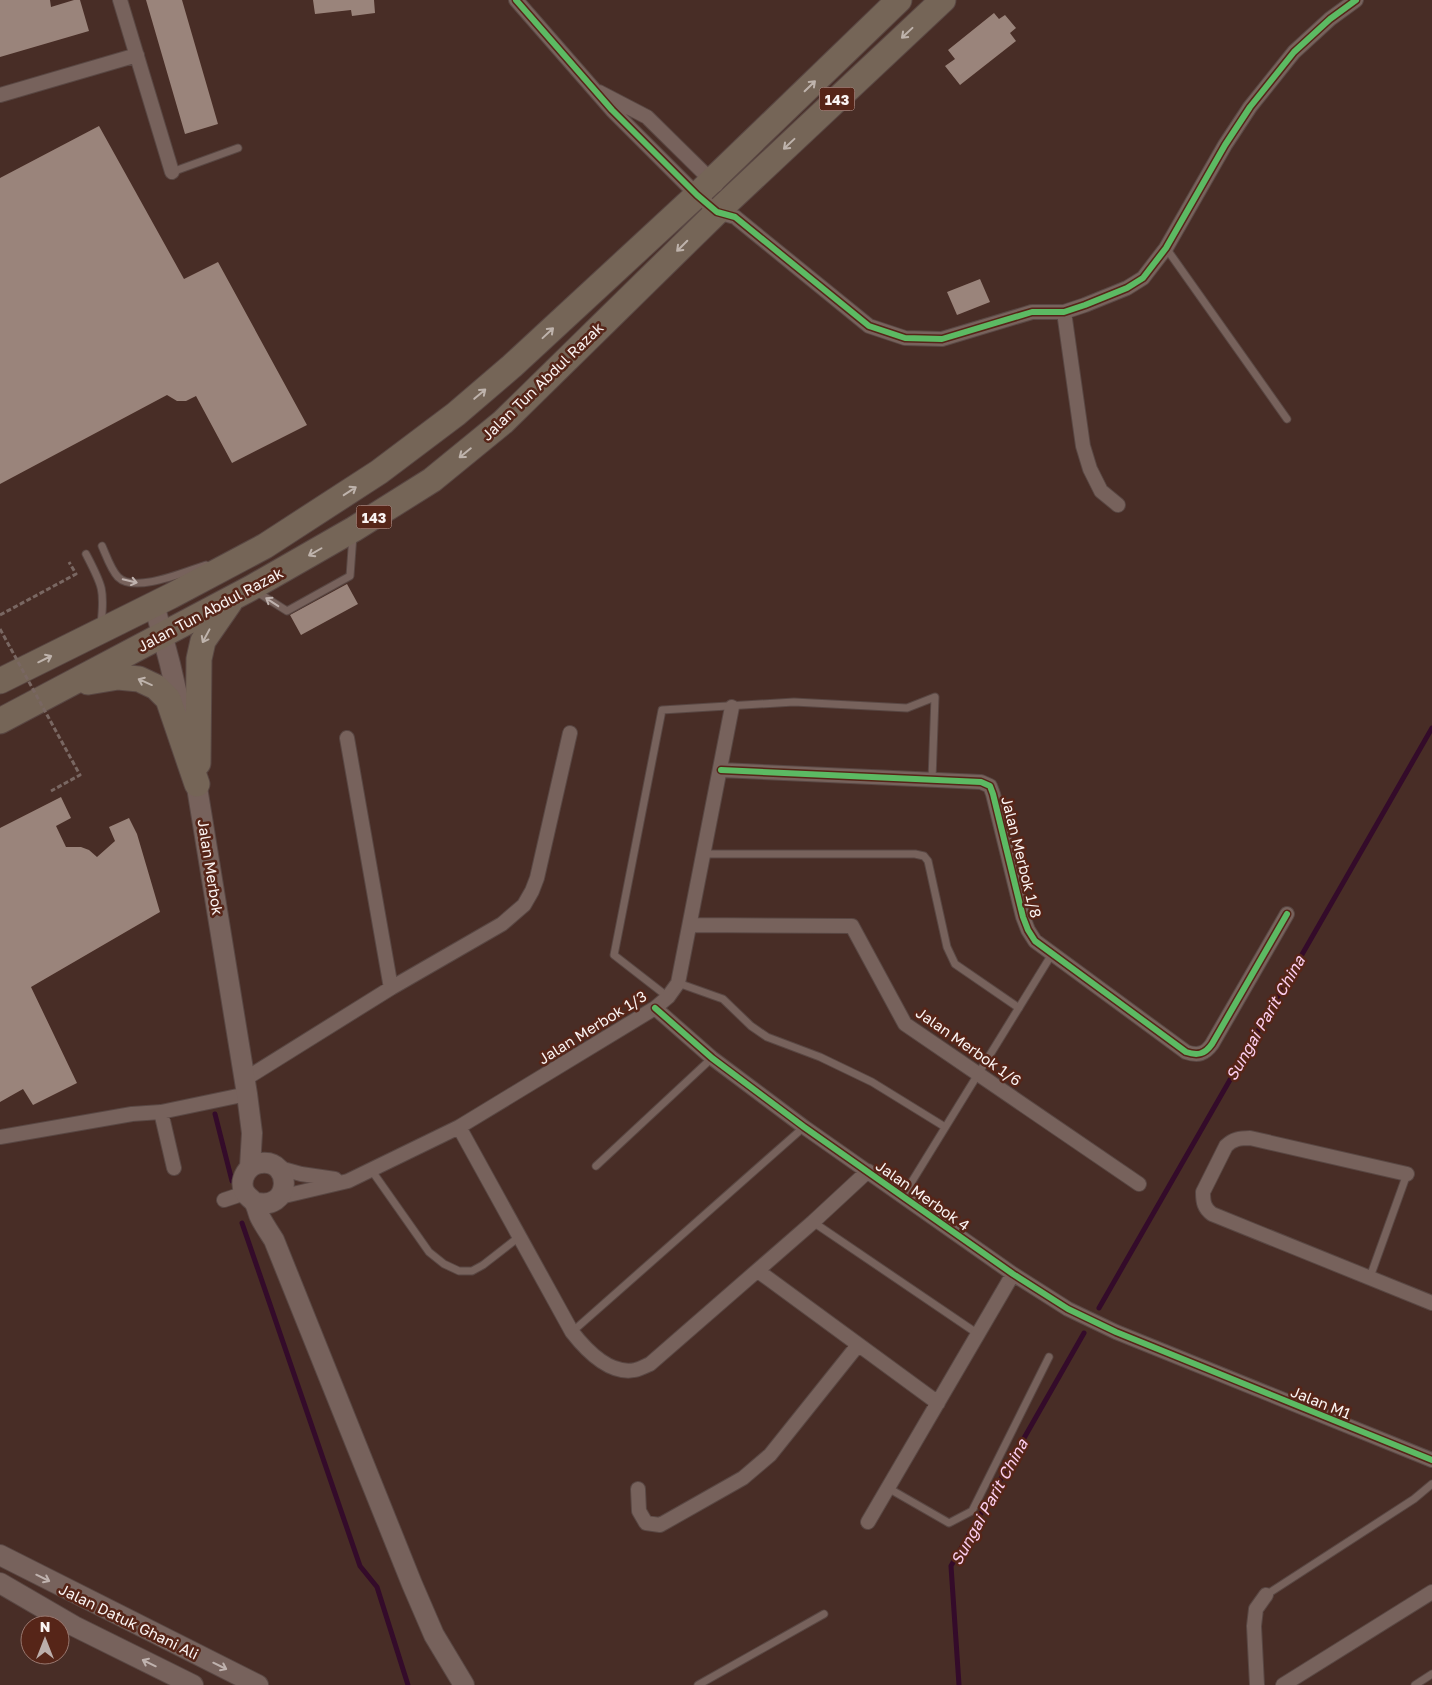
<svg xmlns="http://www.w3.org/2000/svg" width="1432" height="1685" font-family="'Golos Text',sans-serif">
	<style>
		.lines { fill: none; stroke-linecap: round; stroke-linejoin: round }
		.stream { stroke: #340b2a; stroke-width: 5 }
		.building { fill: #9a847b }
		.lane-casing { stroke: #594743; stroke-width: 9 }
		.street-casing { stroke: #594743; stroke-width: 16 }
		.secondary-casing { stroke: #594743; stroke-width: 22 }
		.highway-casing { stroke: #594743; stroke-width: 27 }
		.path { stroke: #796762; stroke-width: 3; stroke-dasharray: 5 2.5; stroke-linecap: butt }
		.lane { stroke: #77625c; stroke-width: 7 }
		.street { stroke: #77625c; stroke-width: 14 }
		.secondary { stroke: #77625c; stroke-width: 20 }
		.highway { stroke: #756557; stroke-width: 25 }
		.path-bridge { stroke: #796762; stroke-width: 3; stroke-dasharray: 5 2.5; stroke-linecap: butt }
		.cycleway-casing { stroke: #562518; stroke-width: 9 }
		.cycleway { stroke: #5cba63; stroke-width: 6 }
		.oneway { stroke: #beb3ac }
		.oneway2 { stroke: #bfb2ae }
		.labels { text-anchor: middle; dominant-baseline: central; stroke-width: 5; stroke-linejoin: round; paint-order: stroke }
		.shield { fill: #562518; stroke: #c9b5b1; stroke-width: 1 }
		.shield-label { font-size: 14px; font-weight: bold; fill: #faf3f2 }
		.street-label { font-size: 15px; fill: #faf3f2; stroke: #562518 }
		.water-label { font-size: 16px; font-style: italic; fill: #fcceef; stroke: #562518 }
	</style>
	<rect width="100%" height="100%" fill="#482d26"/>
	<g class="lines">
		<path class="stream" d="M215 1114 232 1181
			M242 1223 360 1566 377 1587 408 1685
			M1099 1308 1432 728
			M959 1685 951 1566 1084 1333"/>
	</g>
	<path class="building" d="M0 0H50L51 7 74 0H80L89 31 0 57Z
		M146 0H182L218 124 185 134Z
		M313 0H374L375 13 352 16 351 10 315 14Z
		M994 13 999 19 1005 15 1016 28 1010 33 1016 41 960 85 945 66 955 59 948 50Z
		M99 126 184 279 218 262 307 425 232 463 196 396 186 401H177L167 395 0 484V178Z
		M980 279 990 302 957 315 947 292Z
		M347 584 358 604 301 635 290 615Z
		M61 797 71 818 56 826 66 847H81L89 850 97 857 115 841 109 827 129 818 137 834 160 912 31 987 77 1083 33 1105 23 1089 0 1102V828Z"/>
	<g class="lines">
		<defs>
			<path id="lane" d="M172 172 238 148
				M1166 248 1287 419
				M102 546C106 555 111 570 118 577 135 594 186 571 206 565
				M86 554C102 585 105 589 101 624
				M257 592 287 611 350 576 353 535
				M704 854H915L924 856 928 861 947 947 955 964 1019 1008
				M678 983 723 999 751 1026 767 1037 820 1057 872 1082 945 1127
				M668 997 614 955 662 710 794 702 907 708 935 697 932 779
				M596 1166 712 1058
				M372 1171 429 1252 444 1264 459 1271H472L483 1265 519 1237
				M903 1196 1052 954
				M813 1222 978 1334
				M1370 1277 1407 1174
				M572 1332 804 1127
				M888 1488 949 1523 972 1511 1049 1357
				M1266 1595 1414 1499 1432 1484
				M698 1685 824 1614
				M1415 1685 1432 1674"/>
			<path id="street" d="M120 0 172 172
				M516 0 612 110 697 195 717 212 735 217 869 326 905 338 942 339 1032 312H1064L1085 305 1127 288 1143 278 1166 248 1225 145 1250 107 1294 52 1330 19 1356 0
				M599 92 647 117 716 185
				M0 95 137 55
				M1064 312 1083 446 1090 469 1101 491 1118 505
				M347 738 391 988
				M721 770 981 782 990 786 993 794 1023 917 1028 930 1035 941 1186 1052C1198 1056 1205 1054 1212 1044L1287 914
				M690 925 852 926 905 1024 1139 1184
				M655 1008 712 1058 804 1127 1013 1274 1068 1309 1116 1332 1432 1460
				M245 1079 391 988 502 924 524 905 532 891 537 878 570 733
				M161 1112 174 1168
				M459 1127 572 1332C586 1350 609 1375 635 1370 640 1369 645 1366 650 1364L813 1222 868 1171
				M0 1137 132 1114 161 1112 247 1094
				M276 1167 301 1174 335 1179
				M1407 1174 1250 1138C1240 1138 1233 1139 1226 1146L1203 1192C1203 1202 1204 1208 1212 1214L1432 1303
				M280 1197 348 1181 459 1127 655 1008 668 997 678 983 732 707
				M224 1200 245 1193
				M758 1271 938 1403
				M638 1489 639 1511 646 1523 660 1525 743 1478 770 1455 858 1345
				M868 1522 1013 1274
				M1257 1685 1254 1626 1256 1609 1266 1595
				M1283 1685 1432 1592"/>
			<path id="secondary" d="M154 604 170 664 182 716
				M194 769 247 1094 252 1133 250 1167
				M254 1202C292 1213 293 1159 261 1163 248 1164 239 1179 244 1191 247 1197 251 1198 254 1202 257 1206 258 1213 260 1217 264 1225 269 1232 274 1240L412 1584 434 1635 464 1685
				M0 1555 258 1685
				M0 1583 74 1626 193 1685"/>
			<path id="highway" d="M0 681 171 596 265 546 379 472 456 414 512 366 697 195 899 0
				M88 682 118 677 139 679 156 687 168 699 197 784
				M0 721 251 588 354 529 432 480 503 422 717 212 943 0
				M198 763 199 659 203 641 230 602"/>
		</defs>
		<use href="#lane" class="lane-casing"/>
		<use href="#street" class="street-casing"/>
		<use href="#secondary" class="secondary-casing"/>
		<use href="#highway" class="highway-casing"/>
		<path class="path" d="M0 615 76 574 69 562"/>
		<use href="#lane" class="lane"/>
		<use href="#street" class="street"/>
		<use href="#secondary" class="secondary"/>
		<use href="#highway" class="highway"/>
		<path class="path-bridge" d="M0 629 80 775 51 791"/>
		<defs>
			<path id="cycleway" d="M516 0 612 110 697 195 717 212 735 217 869 326 905 338 942 339 1032 312H1064L1085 305 1127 288 1143 278 1166 248 1225 145 1250 107 1294 52 1330 19 1356 0
				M721 770 981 782 990 786 993 794 1023 917 1028 930 1035 941 1186 1052C1198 1056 1205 1054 1212 1044L1287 914
				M655 1008 712 1058 804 1127 1013 1274 1068 1309 1116 1332 1432 1460"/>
		</defs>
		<use href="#cycleway" class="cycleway-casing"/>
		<use href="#cycleway" class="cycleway"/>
	</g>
	<defs><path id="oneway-shaft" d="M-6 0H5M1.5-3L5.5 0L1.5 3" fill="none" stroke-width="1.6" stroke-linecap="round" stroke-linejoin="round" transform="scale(1.25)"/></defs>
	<g class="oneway">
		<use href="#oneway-shaft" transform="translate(907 33) rotate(137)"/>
		<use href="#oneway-shaft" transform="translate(810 86) rotate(-44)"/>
		<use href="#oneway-shaft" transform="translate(789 144) rotate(137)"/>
		<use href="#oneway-shaft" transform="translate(682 246) rotate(135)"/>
		<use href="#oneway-shaft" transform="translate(548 333) rotate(-43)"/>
		<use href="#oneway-shaft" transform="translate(480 394) rotate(-40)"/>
		<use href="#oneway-shaft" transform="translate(465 453) rotate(141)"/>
		<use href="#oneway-shaft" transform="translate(350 491) rotate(-33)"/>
		<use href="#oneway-shaft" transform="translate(315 552) rotate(150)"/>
		<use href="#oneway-shaft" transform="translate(206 636) rotate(118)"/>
		<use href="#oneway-shaft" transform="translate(45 659) rotate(-26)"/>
		<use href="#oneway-shaft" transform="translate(145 682) rotate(-156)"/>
	</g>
	<g class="oneway2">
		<use href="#oneway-shaft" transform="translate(130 581) rotate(13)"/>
		<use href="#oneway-shaft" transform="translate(272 602) rotate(-147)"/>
		<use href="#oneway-shaft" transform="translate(43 1578) rotate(26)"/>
		<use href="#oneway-shaft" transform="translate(149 1663) rotate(-154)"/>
		<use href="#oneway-shaft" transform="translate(220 1666) rotate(26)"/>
	</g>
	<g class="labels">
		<g class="shield">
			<rect x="819.5" y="87.5" width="35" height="23" rx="4"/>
			<rect x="356.5" y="505.5" width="35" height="23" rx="4"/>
		</g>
		<g class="shield-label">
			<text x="837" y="99">143</text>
			<text x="374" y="517">143</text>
		</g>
		<g class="street-label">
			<text transform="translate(542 381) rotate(-44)">Jalan Tun Abdul Razak</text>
			<text transform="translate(210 609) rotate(-28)">Jalan Tun Abdul Razak</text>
			<text transform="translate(1022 857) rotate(76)">Jalan Merbok 1/8</text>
			<text transform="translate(211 867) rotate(81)">Jalan Merbok</text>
			<text transform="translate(592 1027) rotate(-32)">Jalan Merbok 1/3</text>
			<text transform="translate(969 1046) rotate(35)">Jalan Merbok 1/6</text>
			<text transform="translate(923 1195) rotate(35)">Jalan Merbok 4</text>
			<text transform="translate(1321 1402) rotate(22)">Jalan M1</text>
			<text transform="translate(129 1621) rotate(26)">Jalan Datuk Ghani Ali</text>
		</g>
		<g class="water-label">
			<text transform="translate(1265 1018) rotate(-60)">Sungai Parit China</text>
			<text transform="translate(989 1502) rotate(-61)">Sungai Parit China</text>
		</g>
	</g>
	<g transform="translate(45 1640)"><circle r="24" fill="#562518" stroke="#98776f"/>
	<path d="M0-4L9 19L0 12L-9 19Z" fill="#bcaeab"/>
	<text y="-8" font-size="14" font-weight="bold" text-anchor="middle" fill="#faf3f2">N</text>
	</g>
</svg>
